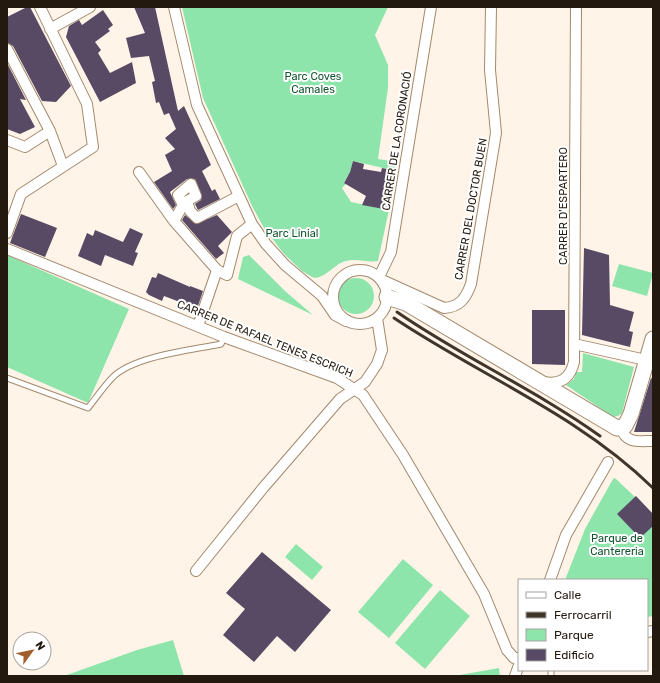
<svg xmlns="http://www.w3.org/2000/svg" width="660" height="683" font-family="Rubik,sans-serif">
	<style>
		.green { fill: #8de5ab }
		.building { fill: #584965 }
		.lines { fill: none; stroke-linecap: round; stroke-linejoin: round }
		.lane-casing { stroke: #a2896d; stroke-width: 7 }
		.street-casing { stroke: #a2896d; stroke-width: 12 }
		.secondary-casing { stroke: #a2896d; stroke-width: 17 }
		.lane { stroke: #fff; stroke-width: 5 }
		.street { stroke: #fff; stroke-width: 10 }
		.secondary { stroke: #fff; stroke-width: 15 }
		.rail { stroke: #3f3529; stroke-width: 3 }
		.labels { text-anchor: middle; dominant-baseline: central; stroke-width: 4; stroke-linejoin: round; paint-order: stroke }
		.park-label { font-size: 11px; fill: #135531; stroke: #fff }
		.street-label { font-size: 11px; fill: #23190e; stroke: #fff }
	</style>
	<rect width="100%" height="100%" fill="#fff4e7"/>
	<path class="green" d="M182 7H388L375 35 388 65V88L378 159 397 162 396 171 353 161 350 172 344 182 346 184 342 188 351 202 389 210 378 261C366 263 355 257 343 262 333 266 325 278 314 278L302 271 284 254 264 228 253 208 203 98Z
		M7 255 129 309 88 403 7 367Z
		M249 255 285 291 313 315 238 279 243 257Z
		M619 264 653 273 647 296 612 286Z
		M338 296a18 18 0 1 1 36 0a18 18 0 1 1-36 0Z
		M583 353 634 367 622 413 618 416 613 417 566 385 574 379 576 372H582Z
		M615 478 653 514V616L647 617V580H565L585 529 613 479Z
		M296 544 323 567 312 580 285 557Z
		M403 559 433 585 389 638 358 612Z
		M440 590 470 616 425 669 395 643Z
		M173 640 184 676H64L137 650Z
		M499 668 500 676H454Z"/>
	<path class="building" d="M27 7H30L71 86 56 102 42 101 13 46 7 43V17Z
		M134 7H155L178 111 184 106 211 165 202 171 212 191 215 189 220 199 198 210 195 204 201 200 202 196 195 179H187L170 192 176 205 173 209 154 182 172 171 165 155 175 149 165 138 176 129 169 113 164 115 159 102 156 103 152 82 155 81 149 56 131 58 126 38 145 33Z
		M103 10 113 25 108 29 110 31 95 42 101 50 98 53 110 73 132 62 136 83 100 102 66 37 69 26 79 20 82 25Z
		M7 63 26 100 20 99 35 127 20 134 7 129Z
		M353 161 364 164 363 169 381 172 382 168 396 171 389 210 362 205 366 196 344 183 350 172Z
		M21 214 57 228 45 257 10 243Z
		M185 215 196 224 217 215 232 232 218 246 224 253 216 259 182 220Z
		M130 228 143 234 135 252 138 253 133 266 105 255 101 266 78 256 87 233 93 236 95 230 123 242Z
		M584 248 609 255 610 305 634 312 629 331 633 332 630 347 582 335Z
		M158 273 190 287V286L203 291 196 312 184 307 185 304 164 296 162 301 149 295 146 292 152 277 156 278Z
		M532 310H565V365L532 364Z
		M651 378 653 379V432H634Z
		M636 496 653 514V526L640 538 617 514Z
		M262 552 331 610 295 652 277 636 254 662 223 635 245 609 226 593Z"/>
	<g class="lines">
		<defs>
			<path id="lane" d="M7 378 88 408C96 398 104 386 113 377 134 356 192 350 221 344L224 337
				M551 676V670"/>
			<path id="street" d="M174 7 197 105 252 224 266 244 285 265 322 296 335 315 346 321
				M50 29 90 7
				M7 49 50 131 63 166
				M7 140 25 147 50 131
				M139 172 174 221 217 270 227 275 237 236 252 224
				M174 221 183 205 178 195 191 184 196 196 187 201 190 211 197 218 239 196
				M7 233 21 194 93 147 87 104 40 7
				M7 249 224 337 337 378 363 395 403 455 484 594 507 650 514 658H519
				M333 297a27 27 0 1 1 54 0a27 27 0 1 1-54 0Z
				M379 277 391 252 431 7
				M382 280 444 308C460 307 466 298 471 284L496 133 490 70 491 7
				M198 326 217 270
				M574 344 646 360
				M543 382C560 385 570 379 574 362L576 7
				M621 428C626 444 639 441 653 441
				M196 571 263 488 340 399 365 382 377 364 382 350 377 318
				M550 580 566 535 608 462
				M647 632 653 631
				M515 676 519 665"/>
			<path id="secondary" d="M387 297 406 303 617 428 625 426 631 414 653 339"/>
		</defs>
		<use href="#lane" class="lane-casing"/>
		<use href="#street" class="street-casing"/>
		<use href="#secondary" class="secondary-casing"/>
		<use href="#lane" class="lane"/>
		<use href="#street" class="street"/>
		<use href="#secondary" class="secondary"/>
		<path class="rail" d="M397 312C462 357 536 390 600 436
			M394 318C479 375 579 415 653 488"/>
	</g>
	<g class="labels">
		<g class="park-label">
			<text x="313" y="76">Parc Coves<tspan x="313" dy="13">Camales</tspan></text>
			<text x="292" y="233">Parc Linial</text>
			<text x="617" y="538">Parque de<tspan x="617" dy="13">Cantereria</tspan></text>
		</g>
		<g class="street-label">
			<text transform="translate(397 141) rotate(-81)">CARRER DE LA CORONACIÓ</text>
			<text transform="translate(563 206) rotate(-90)">CARRER D'ESPARTERO</text>
			<text transform="translate(471 209) rotate(-80)">CARRER DEL DOCTOR BUEN</text>
			<text transform="translate(265 339) rotate(22)">CARRER DE RAFAEL TENES ESCRICH</text>
		</g>
	</g>
	<rect width="660" height="683" fill="none" stroke="#23190e" stroke-width="16"/>
	<rect x="518" y="579" width="130" height="92" fill="#ffffff" stroke="#a7a39f"/>
	<rect x="526" y="592" width="20" height="6" fill="#ffffff" stroke="#a7a39f"/>
	<text x="554" y="599" font-size="12" fill="#23190e">Calle</text>
	<rect x="526" y="612" width="20" height="6" fill="#3f3529" stroke="#a7a39f"/>
	<text x="554" y="619" font-size="12" fill="#23190e">Ferrocarril</text>
	<rect x="526" y="629" width="20" height="12" fill="#8de5ab" stroke="#a7a39f"/>
	<text x="554" y="639" font-size="12" fill="#23190e">Parque</text>
	<rect x="526" y="649" width="20" height="12" fill="#584965" stroke="#a7a39f"/>
	<text x="554" y="659" font-size="12" fill="#23190e">Edificio</text>
	<g transform="translate(32 651) rotate(57)"><circle r="19" fill="#ffffff" stroke="#a7a39f"/>
	<path d="M0-3L7 15L0 10L-7 15Z" fill="#a05e2b"/>
	<text y="-6" font-size="11" font-weight="bold" text-anchor="middle" fill="#23190e">N</text>
	</g>
</svg>
